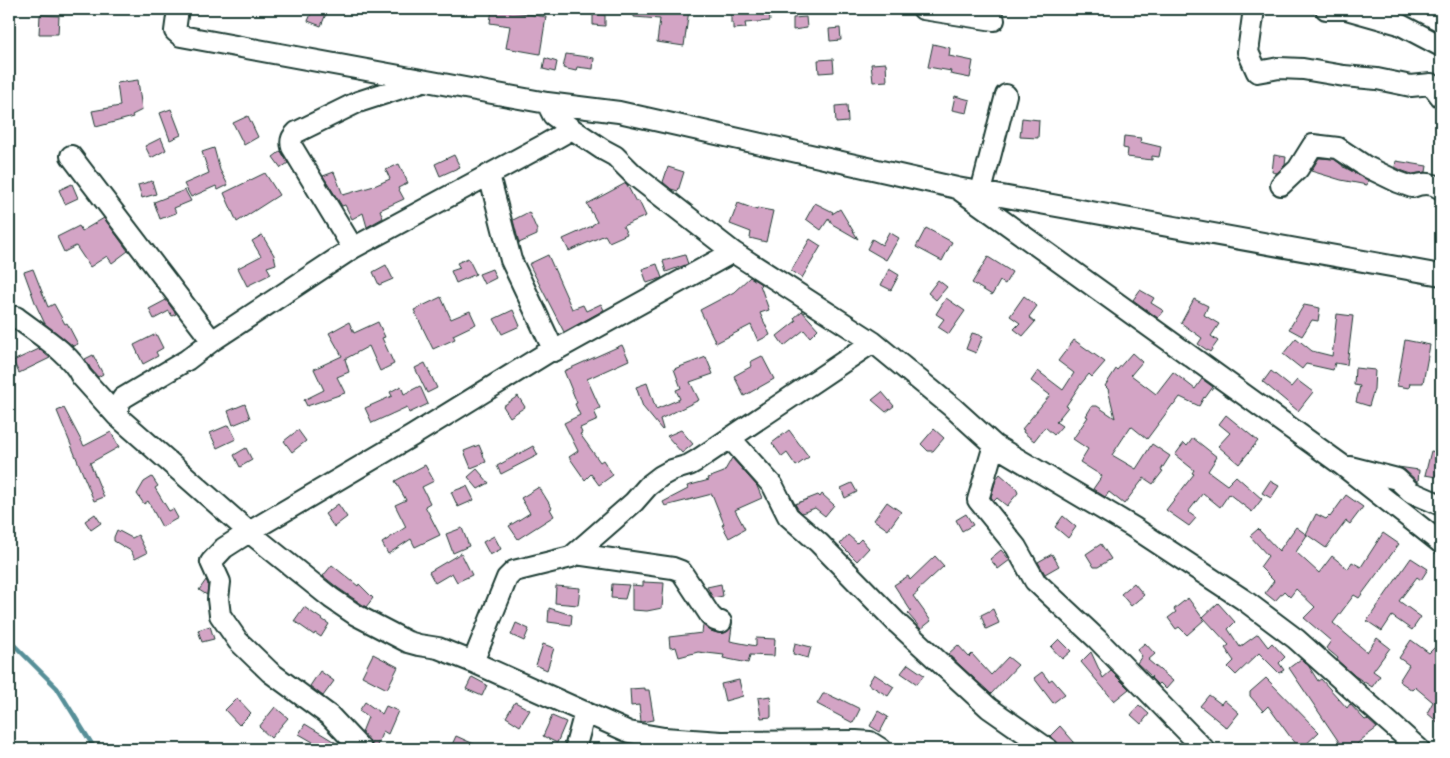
<svg xmlns="http://www.w3.org/2000/svg" width="1450" height="758" font-family="'Gochi Hand',sans-serif">
	<style>
		.lines { fill: none; stroke-linecap: round; stroke-linejoin: round }
		.stream { stroke: #568f98; stroke-width: 4.5 }
		.building { fill: #d3a4c5; stroke: #1f3d34 }
		.minor-casing { stroke: #1f3d34; stroke-width: 24 }
		.minor { stroke: #fff; stroke-width: 20 }
	</style>
	<rect width="100%" height="100%" fill="#fff"/>
	<filter id="ink" filterUnits="userSpaceOnUse"><feTurbulence type="fractalNoise" baseFrequency=".02" numOctaves="2"/><feDisplacementMap in="SourceGraphic" scale="10" xChannelSelector="R" yChannelSelector="G"/><feConvolveMatrix kernelMatrix="1 2 1 2 8 2 1 2 1" color-interpolation-filters="sRGB"/></filter>
	<g filter="url(#ink)">
		<g class="lines">
			<path class="stream" d="M9 640 57 688 95 749"/>
		</g>
		<path class="building" d="M313 9H328L321 26 308 21Z
			M492 9H504V10L546 17 540 54 506 48 510 26 490 23Z
			M634 9H680L689 10 684 46 657 42 660 19 634 17Z
			M731 9H743L744 13 769 11 770 21 745 23 746 28 733 29V23H731Z
			M593 14 605 15V26L593 25Z
			M40 15 59 16 58 34H39Z
			M806 17 807 28 793 30V18Z
			M840 28 841 40 830 41 829 29Z
			M933 44 950 48 949 56 973 61 970 78 950 74 951 71 928 67Z
			M566 54 594 58 593 69 577 67 576 71 563 68Z
			M545 58 557 62 555 72 543 69Z
			M833 59 834 72 819 73 818 60Z
			M886 63 887 81 873 82 871 64Z
			M138 80 142 110 132 115 133 117 96 127 92 111 120 106 117 83Z
			M955 96 970 100 967 113 952 110Z
			M847 105 848 122 836 123 835 106Z
			M171 109 181 135 170 140 160 113Z
			M248 116 258 137 244 145 233 123Z
			M1022 118 1039 120 1038 138 1020 137Z
			M1124 136 1141 138 1140 142 1161 147 1159 157 1152 156V160L1127 157 1128 149 1123 148Z
			M161 138 166 150 151 158 145 146Z
			M214 148 220 170 228 185 218 190 216 186 191 197 184 184 209 173 202 152Z
			M281 151 288 163 281 168 273 157Z
			M454 155 460 167 440 176 435 164Z
			M1274 155 1286 157 1285 165 1277 173 1272 172Z
			M1319 158 1334 159 1343 166V167L1346 168 1368 180 1367 185 1341 180 1311 171Z
			M1396 161 1427 166 1426 172 1412 174 1403 171 1395 167Z
			M399 164 408 183 398 188 404 199 380 210 383 218 367 227 363 213 352 219 345 205 342 206 323 176 334 172 343 195 374 186 390 179 386 170Z
			M668 167 684 172 678 191 671 189 663 182Z
			M265 173 279 195 237 222 224 193Z
			M152 181 156 194 142 198 138 185Z
			M626 183 636 202 639 201 646 216 623 226 627 234 609 242 605 235 569 251 563 239 592 226V225L597 222 587 204Z
			M72 184 78 198 65 204 59 190Z
			M185 190 191 201 174 208 176 213 160 219 154 202Z
			M738 203 757 210V208L773 211 766 242 750 238 751 232 730 224Z
			M815 203 833 212 832 214 840 209 858 239 832 224 829 218 821 230 806 219Z
			M529 212 537 230V235L519 243 513 220Z
			M104 218 128 251 112 263 107 256 90 267 76 246 64 252 57 237 79 226 82 231Z
			M926 228 952 242 942 261 916 247Z
			M889 232 899 238 886 260 867 249 872 239 882 245Z
			M262 235 274 255 276 264 267 267 271 274 247 286 238 268 261 256 252 241Z
			M810 239 821 246 802 278 791 271Z
			M548 255 572 309 583 305 586 311 601 304 604 310 564 332 529 264Z
			M685 255 688 264 666 272 663 261Z
			M988 257 1012 272 1005 284 1000 281 992 295 972 283Z
			M468 258 476 274 456 283 451 271 460 268 457 263Z
			M657 264 662 278 647 283 642 269Z
			M386 265 393 279 379 285 373 272Z
			M33 269 48 307 54 304 65 324 67 323 78 344 73 346 45 324 36 305 24 272Z
			M492 269 496 278 484 284 479 274Z
			M889 269 899 275 891 290 881 285Z
			M750 277 761 284 760 285 769 310 760 313 770 335 758 341 751 325 716 343 700 310 734 292Z
			M938 280 947 287 936 300 928 293Z
			M1140 290 1154 298 1151 303 1164 311 1158 318 1133 300Z
			M1024 296 1037 306 1029 317 1035 322 1023 336 1014 329 1020 323 1010 316Z
			M441 297 451 319 470 311 476 324 453 335 455 339 433 349 414 310Z
			M946 298 965 311 949 334 938 327 944 319 936 314Z
			M1194 299 1208 306 1204 315 1219 324 1211 336 1218 341 1210 352 1198 344 1202 338 1181 323Z
			M166 300 176 314 172 316 169 311 154 319 149 309Z
			M1304 305 1320 308 1318 321 1312 320 1302 336 1289 329Z
			M513 310 520 326 502 334 494 319Z
			M802 311 818 329 810 337 804 330 784 346 777 336 796 321 794 318Z
			M1337 314 1353 316 1347 365 1335 363 1333 370 1306 364 1302 369 1283 354 1296 338 1312 351 1332 356Z
			M349 322 354 333 378 322 385 337 382 338 394 364 380 371 369 346 345 359 349 372 337 377 345 393 307 406 304 400 324 390 314 369 342 356 329 333Z
			M972 333 983 336 976 353 966 349Z
			M156 334 163 348 156 352 158 356 143 364 134 345Z
			M1074 340 1105 362 1092 377 1089 374 1080 385 1066 406 1068 407 1056 422 1062 426 1054 435 1045 427 1034 441 1023 432 1024 430 1022 429 1050 395 1031 381 1038 371 1063 390 1074 373 1058 361Z
			M1405 340 1430 345 1423 383H1410L1409 388 1397 386Z
			M622 345 629 360 587 379 600 408 594 411 598 420 580 428 582 433 580 434 600 462 603 460 613 475 599 485 591 474 585 480 569 457 578 451 564 423 580 415 575 404 577 403 564 371Z
			M39 349 50 358 19 373 13 361Z
			M1132 353 1142 362 1131 375 1156 394 1173 372 1195 389 1202 379 1213 387 1205 398 1204 397 1199 406 1180 397 1174 405 1173 404 1147 439 1131 426 1112 455 1136 469 1152 444 1170 456 1161 470 1163 471 1153 484 1144 478 1124 504 1109 492 1105 497 1093 489 1102 476 1080 462 1088 449 1073 439 1088 417 1086 416 1092 406H1097L1115 418 1108 389 1105 386 1116 369 1117 370Z
			M93 355 103 374 98 377 91 369 85 359Z
			M762 356 774 379 744 396 734 376 752 366 750 362Z
			M706 357 713 374 690 382 699 400 660 419 663 429 662 430 643 407 636 387 647 383 656 409 680 399 676 390 681 388 674 369Z
			M425 363 437 388 427 393 415 368Z
			M1355 368 1375 370 1374 389 1369 406 1356 402 1360 386 1354 385Z
			M1271 371 1291 387 1297 380 1313 392 1298 411 1263 382Z
			M401 386 404 394 420 386 428 404 409 413 407 407 372 423 365 408 392 396 390 392Z
			M882 392 894 406 886 412 872 400Z
			M518 396 525 407 510 417 503 406Z
			M245 404 250 418 233 425 228 411Z
			M64 408 84 446 111 432 119 447 90 463 104 497 94 501 57 411Z
			M1226 415 1258 441 1239 464 1218 446 1230 433 1219 424Z
			M229 425 236 439 217 448 210 433Z
			M934 429 944 438 933 451H928L921 444Z
			M298 430 306 441 292 452 284 441Z
			M681 430 693 444 682 453 667 436Z
			M789 430 809 457 796 466 787 453 782 457 772 443Z
			M1193 438 1217 457 1208 471 1227 485 1236 476 1262 499 1252 512 1229 494 1220 507 1203 493 1188 512 1196 518 1189 526 1166 510 1194 474 1192 473 1194 470 1175 455 1184 443 1187 446Z
			M479 445 486 462 471 468 464 451Z
			M533 446 538 455 501 474 497 466Z
			M246 448 252 460 240 467 234 455Z
			M1431 451 1441 453 1436 477 1425 475Z
			M732 458 757 486 762 498 735 510 745 529 729 538 722 525 724 524 712 494 665 506 663 502 688 489 687 486 709 480 708 478 724 472Z
			M425 465 434 481 422 487 430 503 425 506 440 535 415 547 411 539 388 554 382 543 406 527 395 505 406 500 395 481Z
			M1398 467 1419 470 1418 482 1405 470Z
			M477 469 489 483 478 489 468 477Z
			M1000 474 1016 488 1018 493 1007 506 997 498 994 501 991 497 996 479Z
			M152 477 158 486 155 488 169 511 173 509 178 518 162 527 148 501 144 504 137 494 144 482Z
			M1270 481 1279 486 1271 498 1262 493Z
			M852 483 857 492 845 498 841 488Z
			M467 486 474 500 458 507 451 492Z
			M539 487 552 508 550 509 554 516 518 539 509 526 530 513 521 498Z
			M822 494 834 505 825 516 815 508 802 513 798 509 795 504 818 495 820 497Z
			M1346 495 1363 507 1350 524 1346 521 1326 548 1306 534 1316 514 1326 519 1329 516 1330 517Z
			M887 502 901 512 888 530 874 520Z
			M338 504 347 517 334 527 325 514Z
			M95 514 101 523 91 530 85 521Z
			M966 514 973 525 962 531 956 520Z
			M1063 516 1076 527 1068 538 1055 527Z
			M1296 527 1307 535 1296 552 1319 573 1332 556 1348 569 1352 562 1361 567 1383 533 1399 544 1359 598 1354 595 1333 623 1367 652 1377 638 1390 648 1373 671 1380 676 1372 687 1355 676 1337 660 1338 658 1326 648 1331 641 1304 618 1315 607 1296 589 1290 597 1284 591 1275 601 1265 593 1274 581 1260 567 1268 556 1250 536 1258 529 1279 551Z
			M462 528 469 546 453 553 446 534Z
			M117 530 132 538 138 535 147 553 135 559 131 551 114 541V537Z
			M848 535 857 543 861 539 869 548 857 561 840 544Z
			M494 536 501 549 490 555 483 542Z
			M1101 544 1111 559 1098 567H1094L1086 554Z
			M1001 550 1010 560 998 569 990 559Z
			M461 553 472 575 457 582 452 573 435 583 429 572Z
			M1052 554 1059 566 1045 574 1038 562Z
			M935 556 944 566 917 591 918 592 913 596 931 621 921 629 908 614 911 611 894 585 908 576 910 580Z
			M1411 558 1428 569 1421 580 1417 577 1399 601 1421 617 1412 630 1392 616 1382 631 1367 621Z
			M332 565 358 586 359 584 373 598 366 607 338 588 323 576Z
			M206 580 208 584 207 595 199 590Z
			M643 582 664 583 662 608 647 611 632 610V585L643 586Z
			M1134 583 1144 595 1131 606 1121 594Z
			M612 584 629 585 625 599 611 598Z
			M721 584 723 596 713 598 707 587Z
			M556 586 580 588 578 605 555 603Z
			M1188 598 1204 620 1187 635 1179 627 1176 629 1168 618 1176 612 1174 609Z
			M1218 603 1235 622 1228 629 1240 647 1258 634 1268 647 1272 643 1285 657 1279 663 1284 670 1279 673 1259 653 1236 675 1228 667 1234 661 1225 648 1229 645 1203 617Z
			M304 607 329 624 321 637 315 633 314 635 294 621Z
			M549 608 572 615 571 625 548 622Z
			M993 609 999 623 986 629 981 615Z
			M516 623 529 629 524 641 511 635Z
			M703 625 711 631 718 633H724L728 631 732 627 730 641 756 646V638L775 639 774 656 750 655 748 663 723 658 724 655 698 652 679 657 676 647 670 648 669 637 702 633Z
			M210 626 214 639 202 642 198 630Z
			M1059 639 1071 651 1062 659 1051 647Z
			M1411 640 1429 653 1436 646 1441 652V725L1427 713 1433 702 1415 687 1412 690 1399 681 1409 665 1399 658Z
			M795 643 811 647 808 658 793 654Z
			M1145 643 1155 654 1148 660 1173 681 1166 689 1160 683 1158 685 1151 678 1152 677 1137 663 1142 656 1137 650Z
			M543 644 554 648 547 670 536 665Z
			M958 645 969 657 972 654 991 675 1008 657 1018 665 991 694 948 654Z
			M1091 652 1103 678 1111 671 1129 689 1114 701 1081 662Z
			M373 654 398 667 387 689 362 676Z
			M1301 659 1308 665 1318 681 1321 679 1347 708 1350 704 1365 720 1367 719 1377 728 1361 740 1352 749H1330L1339 742 1289 668Z
			M908 664 924 675 917 684 901 673Z
			M320 671 334 681 323 696 310 686Z
			M1042 672 1049 681 1052 679 1065 694 1053 703 1034 678Z
			M874 674 894 687 888 696 868 684Z
			M472 677 487 685 482 696 466 689Z
			M1266 678 1319 732 1301 749 1291 738 1268 706 1263 711 1250 696V692Z
			M739 680 743 696 725 701 721 684Z
			M645 688V690H649L654 720 641 722 639 705 631 706 630 689Z
			M823 694H827L840 700V699L860 709 853 723 817 704Z
			M1209 695 1221 704 1224 700 1239 713 1227 728 1200 706Z
			M770 696 771 706V717L761 718 758 698Z
			M237 698 251 713 239 725 225 710Z
			M365 702 382 714 386 706 398 711 388 734 383 731 376 748 373 747 370 741 362 732 368 717 359 711Z
			M515 702 530 710 520 726 506 717Z
			M1139 705 1149 714 1141 724 1131 715Z
			M275 707 288 718 271 738 259 727Z
			M878 711 888 717 880 732 870 726Z
			M552 716 566 722 557 743 543 736Z
			M305 724 343 747 345 749H325L299 734Z
			M1060 726 1074 742 1067 749H1061L1058 744 1050 736Z
			M456 736 485 749H450Z"/>
		<g class="lines">
			<defs>
				<path id="minor" d="M178 9 175 31 181 36 547 103 619 112 957 188 1441 275
					M923 9 994 20
					M1254 9 1248 52 1257 72 1279 68 1303 69 1344 76 1377 79 1411 86 1431 84 1441 97
					M1326 9H1346L1399 24 1441 46
					M547 103 553 115 572 129 602 149 615 156 634 175 733 252 873 342 952 407 994 445 1133 527 1244 600 1296 639 1419 749
					M71 156 212 341
					M489 175 511 260 554 351
					M1281 185 1298 169 1313 145 1338 148 1365 166 1398 182 1412 187C1422 183 1432 182 1441 189
					M961 191 1342 465 1441 543
					M978 203 1006 95
					M353 248 292 147C290 140 292 137 297 132L358 102 423 81
					M16 317C35 332 72 354 81 376L117 416 249 532 331 598 356 615 408 642 419 645 438 648 473 662 629 732 664 738 721 742 856 741 870 742 881 749
					M117 416 119 404 123 398 187 360 212 341 353 248 542 146 572 129
					M731 439 773 486 788 516 819 543 898 624 989 708 1048 749
					M994 445 978 500 1016 547 1035 581 1097 639 1204 749
					M1350 467 1397 479 1411 492 1441 505
					M576 554 673 568 681 571 710 615 715 620 721 622
					M473 662 507 578 514 571 571 557 634 502 648 486 661 476 672 470 689 465 696 461 873 342
					M361 749 330 716 270 672 238 641 220 615 218 599 220 582 211 562 224 548 249 532 412 436 550 351H554L733 252
					M575 749 585 712"/>
			</defs>
			<use href="#minor" class="minor-casing"/>
			<use href="#minor" class="minor"/>
		</g>
	</g>
	<rect width="1450" height="758" fill="none" stroke="#fff" stroke-width="30"/>
	<rect x="15" y="15" width="1420" height="728" fill="none" stroke="#1f3d34" stroke-width="2" filter="url(#ink)"/>
</svg>
